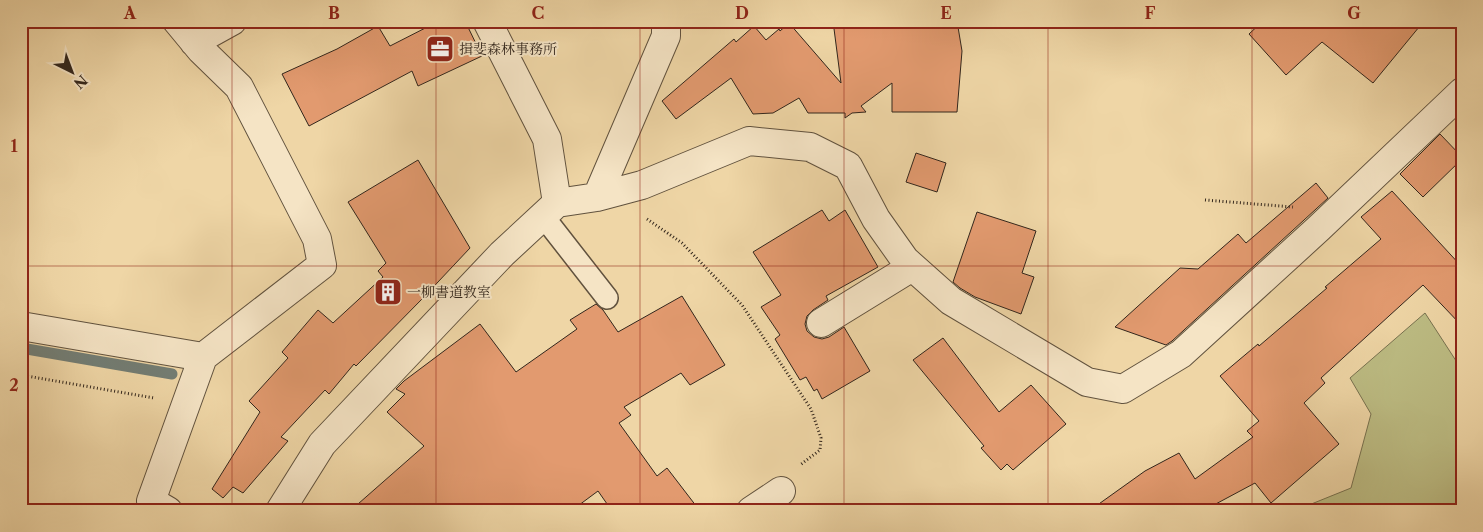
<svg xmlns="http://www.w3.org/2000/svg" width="1483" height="532" font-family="'Libre Caslon Text','Noto Serif JP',serif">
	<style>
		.green { fill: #bdbd84; stroke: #787250 }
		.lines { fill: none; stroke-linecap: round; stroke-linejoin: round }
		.stream { stroke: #727d74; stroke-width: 11 }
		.building { fill: #e29a6f; stroke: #32261c }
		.lane-casing { stroke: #61523e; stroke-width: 24 }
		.street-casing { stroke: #61523e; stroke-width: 30 }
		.path { stroke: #32261c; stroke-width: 3; stroke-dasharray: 1 2.5; stroke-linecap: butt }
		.lane { stroke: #f5e4c5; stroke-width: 21 }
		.street { stroke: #f5e4c5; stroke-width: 28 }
		.grid { fill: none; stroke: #8f2418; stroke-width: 1; stroke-opacity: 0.55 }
		.labels { text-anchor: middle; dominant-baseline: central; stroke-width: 4; stroke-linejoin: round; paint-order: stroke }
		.poi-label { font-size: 14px; fill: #32261c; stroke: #f5e4c5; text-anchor: start }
		.neatline { fill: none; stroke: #8f2418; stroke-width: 2 }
		.grid-label { font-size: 16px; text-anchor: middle; font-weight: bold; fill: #8f2418 }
	</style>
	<rect width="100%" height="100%" fill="#efd6a6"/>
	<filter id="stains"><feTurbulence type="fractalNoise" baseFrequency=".004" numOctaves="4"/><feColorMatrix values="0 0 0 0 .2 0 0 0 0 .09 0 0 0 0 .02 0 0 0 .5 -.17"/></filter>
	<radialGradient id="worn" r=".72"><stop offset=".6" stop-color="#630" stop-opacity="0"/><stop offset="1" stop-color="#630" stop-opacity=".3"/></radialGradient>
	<path class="green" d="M1425 313 1462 370V511H1294L1351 488 1371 414 1350 378Z"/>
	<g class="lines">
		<path class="stream" d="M21 348 172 374"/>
	</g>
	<path class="building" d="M439 21H465L482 56 418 86 412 71 309 126 282 74 337 49 378 26 390 46Z
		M833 21H957L962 51 957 112H892V83L861 106 866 112 852 113 845 118V113H808L799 98 773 113 753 114 731 78 676 119 662 101 734 39 736 42 754 26 766 40 779 29 780 31 789 23 841 83Z
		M1263 21H1424L1373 83 1322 42 1286 75 1249 34Z
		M1440 134 1462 157V159L1423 197 1400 174Z
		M916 153 946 163 937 192 906 182Z
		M418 160 470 248 422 299 356 366 354 364 329 394 325 390 281 437 288 441 243 493 233 487 223 498 212 489 260 412 249 401 288 358 282 352 318 310 333 323 383 277 378 271 386 263 348 202Z
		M1316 183 1328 198 1172 341 1166 345 1115 327 1180 268 1198 269 1238 234 1246 243Z
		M1392 191 1462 267V326L1423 285 1321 378 1325 383 1304 403 1339 444 1271 503 1255 483 1212 506 1215 511H1089L1145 471 1179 453 1195 479 1253 437 1247 431 1259 421 1220 376 1258 344 1259 346 1327 288 1325 287 1381 239 1361 217Z
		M822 210 829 221 845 210 878 267 826 296 828 300 813 310 807 316 805 324 807 331 814 337 822 339 829 337 844 327 870 371 822 399 817 389 814 391 806 377 800 380 775 339 780 335 761 307 781 295 753 252Z
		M977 212 1036 231 1022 273 1034 277 1021 314 975 297 960 288 953 282Z
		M682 296 725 365 690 385 681 373 624 407 631 415 619 423 657 476 667 468 700 511H612L598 491 571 511H350L424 446 387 412 405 394 396 389 404 381 480 324 516 372 577 329 570 320 596 304 603 310 618 332Z
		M943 338 999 412 1031 385 1066 424 1013 470 1007 464 1001 470 981 448 984 446 913 360Z"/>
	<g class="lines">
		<defs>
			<path id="lane" d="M543 216 607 298"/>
			<path id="street" d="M487 21 547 139 557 203
				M194 42 232 21
				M597 197 666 36V21
				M821 323 912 267
				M21 326 203 357
				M168 511 151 501 203 357 322 265 317 239 239 87 201 50 177 21
				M280 511 322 444 502 254 557 203 597 197 642 185 749 141 810 147 848 166 876 219 905 260 951 301 1087 382 1123 389 1181 354 1319 228 1462 92
				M751 511 781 491"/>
		</defs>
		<use href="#lane" class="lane-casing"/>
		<use href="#street" class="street-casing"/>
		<path class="path" d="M1205 200 1293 207
			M647 219 682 243 742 305 811 409 821 438 820 450 800 465
			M21 375 154 398"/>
		<use href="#lane" class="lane"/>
		<use href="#street" class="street"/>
	</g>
	<path class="grid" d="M232 21V511M436 21V511M640 21V511M844 21V511M1048 21V511M1252 21V511M21 266H1462"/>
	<defs>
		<symbol id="office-square" viewBox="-11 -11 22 22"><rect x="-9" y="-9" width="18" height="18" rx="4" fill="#8f2418" stroke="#f5e4c5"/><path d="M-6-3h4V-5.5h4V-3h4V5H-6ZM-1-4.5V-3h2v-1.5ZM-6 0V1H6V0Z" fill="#fff"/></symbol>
		<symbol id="building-square" viewBox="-11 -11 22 22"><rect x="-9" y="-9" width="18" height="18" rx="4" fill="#8f2418" stroke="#f5e4c5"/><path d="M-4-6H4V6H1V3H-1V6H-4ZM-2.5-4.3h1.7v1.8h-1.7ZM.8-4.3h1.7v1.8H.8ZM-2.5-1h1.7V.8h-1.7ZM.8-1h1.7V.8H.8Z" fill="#fff"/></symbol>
	</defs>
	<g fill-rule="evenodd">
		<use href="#office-square" x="424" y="33" width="32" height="32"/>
		<use href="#building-square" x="372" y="276" width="32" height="32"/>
	</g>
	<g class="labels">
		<g class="poi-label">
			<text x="459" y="49">揖斐森林事務所</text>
			<text x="407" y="292">一柳書道教室</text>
		</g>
	</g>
	<rect width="1483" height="532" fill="none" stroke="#efd6a6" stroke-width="55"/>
	<g transform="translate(72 72) rotate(138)" stroke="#f5e4c5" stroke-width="4" paint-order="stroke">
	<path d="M0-4L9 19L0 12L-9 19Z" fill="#32261c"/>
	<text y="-8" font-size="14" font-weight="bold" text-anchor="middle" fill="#32261c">N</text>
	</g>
	<rect x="28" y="28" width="1428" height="476" class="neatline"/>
	<g class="grid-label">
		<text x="130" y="19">A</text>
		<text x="334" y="19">B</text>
		<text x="538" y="19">C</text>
		<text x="742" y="19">D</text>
		<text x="946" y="19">E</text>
		<text x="1150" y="19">F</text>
		<text x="1354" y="19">G</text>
		<text x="14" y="152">1</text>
		<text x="14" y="391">2</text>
	</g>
	<rect width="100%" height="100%" filter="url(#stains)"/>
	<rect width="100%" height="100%" fill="url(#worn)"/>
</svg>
